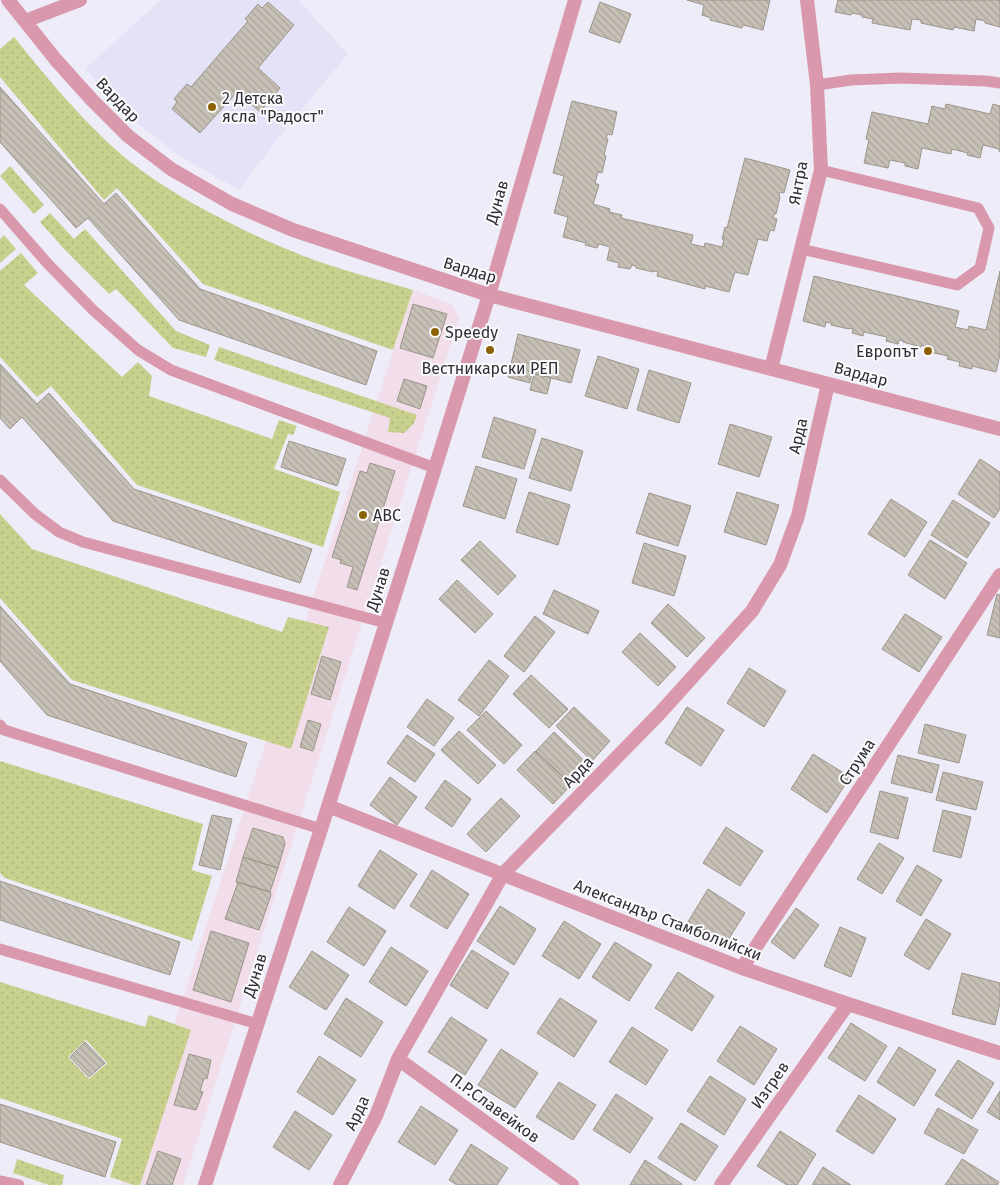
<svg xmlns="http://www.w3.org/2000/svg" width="1000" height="1185" font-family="'Fira Sans',sans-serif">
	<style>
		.commercial { fill: #f2ddeb }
		.built { fill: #e4e2f6 }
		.grass { fill: url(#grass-dots); fill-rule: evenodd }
		.building { fill: url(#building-back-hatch); stroke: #9c958b }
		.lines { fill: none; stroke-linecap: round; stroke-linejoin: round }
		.service { stroke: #d998ac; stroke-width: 11 }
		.minor { stroke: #d998ac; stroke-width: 14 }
		.poi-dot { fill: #8c6105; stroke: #fbfbfd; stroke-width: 2 }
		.labels { text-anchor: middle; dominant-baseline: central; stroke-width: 4; stroke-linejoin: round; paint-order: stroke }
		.poi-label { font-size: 16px; fill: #2f2e33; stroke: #fbfbfd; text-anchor: start }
		.street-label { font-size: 16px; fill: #2f2e33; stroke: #fbfbfd }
	</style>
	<defs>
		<pattern id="grass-dots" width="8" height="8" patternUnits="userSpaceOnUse" patternTransform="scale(1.25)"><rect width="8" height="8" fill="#c8d08d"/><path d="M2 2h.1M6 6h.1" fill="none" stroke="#acb37a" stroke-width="1.8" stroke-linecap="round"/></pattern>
		<pattern id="building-back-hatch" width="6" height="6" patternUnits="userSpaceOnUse" patternTransform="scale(1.25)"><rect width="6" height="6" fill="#c7c0b6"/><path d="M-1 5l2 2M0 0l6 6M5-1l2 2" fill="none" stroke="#aba59d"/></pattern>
	</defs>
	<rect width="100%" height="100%" fill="#edecf8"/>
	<path class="commercial" d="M413 290 452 304 459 318 183 1185H122Z"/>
	<path class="built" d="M161 0H298L348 54 283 132 239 190 180 156 138 124 104 90 85 69Z"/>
	<path class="grass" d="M14 37C45 76 78 115 115 149 138 170 165 187 192 203 222 219 252 235 284 248 325 266 370 277 413 290L393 350 203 284 117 188 104 200 0 77V49Z
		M10 166 44 205 34 214 0 176Z
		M50 213 74 239 85 229 176 331 210 345 206 357 173 348 116 289 109 294 65 250 40 222Z
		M4 235 16 249 0 263V239Z
		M21 253 38 273 24 285 122 377 138 362 152 376 149 396 272 439 279 420 297 426 293 435 288 434 274 469 340 492 323 547 137 485 51 386 37 397 0 357V271Z
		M219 347 417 415 414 423 404 433 388 432 390 418 214 360Z
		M0 514 32 549 282 632 288 617 329 627 291 749 72 680 0 598Z
		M0 761 203 824 192 870 212 876 192 941 5 878 0 873Z
		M0 982 145 1027 149 1015 191 1030 140 1185H134L110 1177 122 1139 0 1098ZM86 1040 107 1063 89 1079 68 1057Z
		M17 1159 64 1175 62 1185H49L13 1173Z"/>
	<path class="building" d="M687 0H770L763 30 743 25 742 28 710 20 711 18 702 15 704 5Z
		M838 0H1000V27L985 23V21L976 19 974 31 954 27 953 30 921 23V20L912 19 910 30 872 23 873 19 862 17V15L852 13 851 15 835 12Z
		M268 2 294 25 258 68 280 88 260 112 237 92 200 133 172 109 177 102 174 99 187 84 191 87 248 21 245 19 258 4 262 8Z
		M600 2 631 14 620 43 589 32Z
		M0 87 104 204 116 193 200 289 377 351 366 385 179 320 88 218 76 228 0 142Z
		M572 101 617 112 612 135 608 134 606 138 608 139 604 155 606 156 602 173 598 172 595 183 599 185 593 204 610 209 609 212 622 215 621 218 693 235 691 244 704 247 705 243 722 247 724 239H722L725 227 727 228 745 158 790 170 784 193 780 192 779 196 780 197 776 214H774L773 218 777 219 774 231 770 230 767 241 758 239 748 275 735 272 729 292 705 286V289L657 276 658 272 654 271 653 272 636 268V266L632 265 630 269 618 267 619 263 607 260 610 247 599 244 597 248 585 245 586 243 563 237 568 217 554 213 564 176 553 173Z
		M946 104 990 114 993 104 1000 106V152L999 151V149L983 145 980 158 967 155 968 153 952 149 951 154 922 148 918 169 905 166V163L890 160 888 168 864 163 869 140 866 139 872 112 928 124 932 106 945 109Z
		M1000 271V354L996 372 972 366V369L959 366 960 362 947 359 948 356 925 351 926 347 921 345V347L903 342 904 341 899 340 898 344 886 341 887 337 864 332 863 336 852 333 853 329 849 328V329L831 325V323L826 322 825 327 803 321 814 276 959 311 955 327 968 330 969 326 986 330Z
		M413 304 447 314 433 358 400 348Z
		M518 334 580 350 571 383 532 373 530 383 508 377Z
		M598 356 639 369 627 409 585 396Z
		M0 364 37 404 49 393 134 489 312 549 300 583 113 521 22 417 10 429 0 418Z
		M649 370 691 383 679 423 637 410Z
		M534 374 551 378 547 394 530 390Z
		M404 379 427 386 420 409 397 401Z
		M494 417 536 430 524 469 482 457Z
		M730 424 772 437 759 477 718 464Z
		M542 438 583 451 571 491 529 478Z
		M289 441 346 459 337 486 281 467Z
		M980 459 1000 472V509L994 518 958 494Z
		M370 463 395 471 357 590 347 587 353 567 340 563 341 560 332 557 360 471 367 473Z
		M476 466 517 479 505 519 463 506Z
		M529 492 570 505 558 545 516 532Z
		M737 492 779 505 766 545 724 532Z
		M649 493 691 506 678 546 636 533Z
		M891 499 927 522 905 557 868 534Z
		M953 500 990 523 967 558 931 535Z
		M930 540 967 563 945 599 908 575Z
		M480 541 516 576 498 595 461 560Z
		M644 543 686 556 674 596 632 583Z
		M457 580 493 614 475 633 439 599Z
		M554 590 599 611 588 634 543 614Z
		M997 594 1000 595V638L987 635Z
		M668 604 705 638 687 657 651 623Z
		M0 606 70 684 247 743 236 777 47 715 0 661Z
		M905 614 942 637 919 672 882 649Z
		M535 616 555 632 524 672 504 656Z
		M640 633 676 667 658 686 622 652Z
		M322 656 341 662 330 700 311 694Z
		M489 660 509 676 479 716 458 700Z
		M749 668 786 691 764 727 727 703Z
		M531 675 568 709 549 728 513 694Z
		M427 699 454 718 434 746 407 727Z
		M574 707 610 741 592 761 556 726Z
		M687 707 724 730 701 766 665 743Z
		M486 711 522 745 504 764 467 730Z
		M308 720 321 724 313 751 300 747Z
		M925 724 966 735 959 763 918 753Z
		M459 731 496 765 478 784 441 750Z
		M554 732 590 766 572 785 536 751Z
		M407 735 435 754 415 782 387 763Z
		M535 751 571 785 553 804 517 770Z
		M813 754 850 777 827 813 791 789Z
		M898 755 939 765 932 793 891 783Z
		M943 772 983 782 976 810 936 800Z
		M390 777 417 797 397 825 370 805Z
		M445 780 471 799 452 827 425 808Z
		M880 791 908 798 898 839 870 832Z
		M501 798 520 816 486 852 467 834Z
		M943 810 971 817 961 858 933 851Z
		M212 815 232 819 220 870 199 865Z
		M726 827 763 851 740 886 703 863Z
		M253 828 283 837 285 844 278 868 243 857Z
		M879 843 904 858 882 894 857 879Z
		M380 850 417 874 394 909 358 886Z
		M243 857 278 868 270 892 236 882Z
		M917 865 942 880 921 916 896 901Z
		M432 870 469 894 447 929 410 906Z
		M0 881 180 942 170 975 0 920Z
		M238 882 270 892 271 895 259 930 225 919Z
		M708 889 745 913 723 948 686 925Z
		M500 906 536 929 514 965 477 941Z
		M349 907 386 931 364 966 327 942Z
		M796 908 819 925 794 959 771 942Z
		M926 919 951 934 929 970 904 955Z
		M564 921 601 944 579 979 542 956Z
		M840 927 866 938 851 977 824 966Z
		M211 931 249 943 231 1002 193 990Z
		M615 942 652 965 629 1001 592 977Z
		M391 947 428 971 406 1006 369 982Z
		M472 950 509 973 487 1009 450 985Z
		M312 951 349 975 326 1010 289 987Z
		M678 972 714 996 692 1031 655 1008Z
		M962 973 1000 983V1003L995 1025 952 1014Z
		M346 998 383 1022 361 1057 324 1034Z
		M560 998 597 1021 574 1057 537 1033Z
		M451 1017 487 1040 465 1075 428 1052Z
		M851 1023 887 1046 865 1081 828 1058Z
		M740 1026 777 1049 754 1085 717 1061Z
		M632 1027 668 1050 646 1085 609 1062Z
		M85 1042 105 1063 89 1077 70 1057Z
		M899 1047 936 1070 914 1106 877 1082Z
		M501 1049 538 1073 515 1108 478 1085Z
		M189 1054 211 1060 207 1079 204 1078 200 1091 203 1092 196 1110 174 1105Z
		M319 1056 356 1080 333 1115 297 1092Z
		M958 1060 994 1083 972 1119 935 1095Z
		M710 1076 746 1099 724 1135 687 1111Z
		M559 1082 596 1105 573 1140 536 1117Z
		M1000 1091V1120L987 1112Z
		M616 1094 653 1118 630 1153 593 1130Z
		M859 1095 896 1119 873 1154 836 1131Z
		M0 1104 116 1142 105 1177 0 1142Z
		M421 1106 458 1130 435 1165 398 1142Z
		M938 1108 978 1130 964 1154 924 1133Z
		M295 1111 332 1135 309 1170 273 1147Z
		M681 1123 718 1146 695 1181 658 1158Z
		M780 1131 816 1154 797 1185H787L757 1166Z
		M471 1144 508 1168 497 1185H457L449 1180Z
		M158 1151 181 1159 172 1185H146Z
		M962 1159 999 1182 997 1185H945Z
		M645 1160 682 1184 681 1185H630Z
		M823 1167 851 1185H812Z"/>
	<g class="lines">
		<path class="service" d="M817 85 851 80 900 78 986 81 1000 83
			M0 209 48 264 93 310 138 350 171 370 435 468
			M801 249 957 285 980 268 989 228 978 208 821 170
			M0 480 35 514 59 532 83 542 386 623
			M0 725 4 730 321 829
			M0 949 258 1024
			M0 1181 19 1185"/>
		<path class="minor" d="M8 0 56 60 92 100 128 136 171 169 232 204 293 230 489 295 1000 429
			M25 21 80 0
			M771 369 821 170 817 85 807 0
			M328 806 742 968 848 1004 1000 1053
			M742 968 1000 575
			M398 1059 572 1185
			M205 1185 321 829 435 468 489 295 575 0
			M340 1185 376 1116 398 1059 503 874 660 713 752 611 780 565 798 516 828 384
			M721 1185 848 1004"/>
	</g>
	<g class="poi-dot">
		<circle cx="212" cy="107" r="5"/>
		<circle cx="435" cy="332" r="5"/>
		<circle cx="490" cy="350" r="5"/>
		<circle cx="928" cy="351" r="5"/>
		<circle cx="363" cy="515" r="5"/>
	</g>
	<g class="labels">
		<g class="poi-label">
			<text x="222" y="98">2 Детска<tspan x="222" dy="18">ясла "Радост"</tspan></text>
			<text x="445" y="332">Speedy</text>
			<text x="918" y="351" text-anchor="end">Европът</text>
			<text x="490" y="368" text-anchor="middle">Вестникарски РЕП</text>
			<text x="373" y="515">ABC</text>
		</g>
		<g class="street-label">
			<text transform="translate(118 100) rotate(46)">Вардар</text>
			<text transform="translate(798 183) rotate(-79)">Янтра</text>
			<text transform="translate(497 202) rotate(-74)">Дунав</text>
			<text transform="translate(470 270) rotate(17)">Вардар</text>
			<text transform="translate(861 374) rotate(15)">Вардар</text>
			<text transform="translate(798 436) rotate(-77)">Арда</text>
			<text transform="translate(378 589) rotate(-72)">Дунав</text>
			<text transform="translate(857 762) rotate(-57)">Струма</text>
			<text transform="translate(578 772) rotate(-46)">Арда</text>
			<text transform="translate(668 920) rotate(21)">Александър Стамболийски</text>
			<text transform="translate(255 975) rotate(-72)">Дунав</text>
			<text transform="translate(770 1085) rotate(-55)">Изгрев</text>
			<text transform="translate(495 1108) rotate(36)">П.Р.Славейков</text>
			<text transform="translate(357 1113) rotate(-65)">Арда</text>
		</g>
	</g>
</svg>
